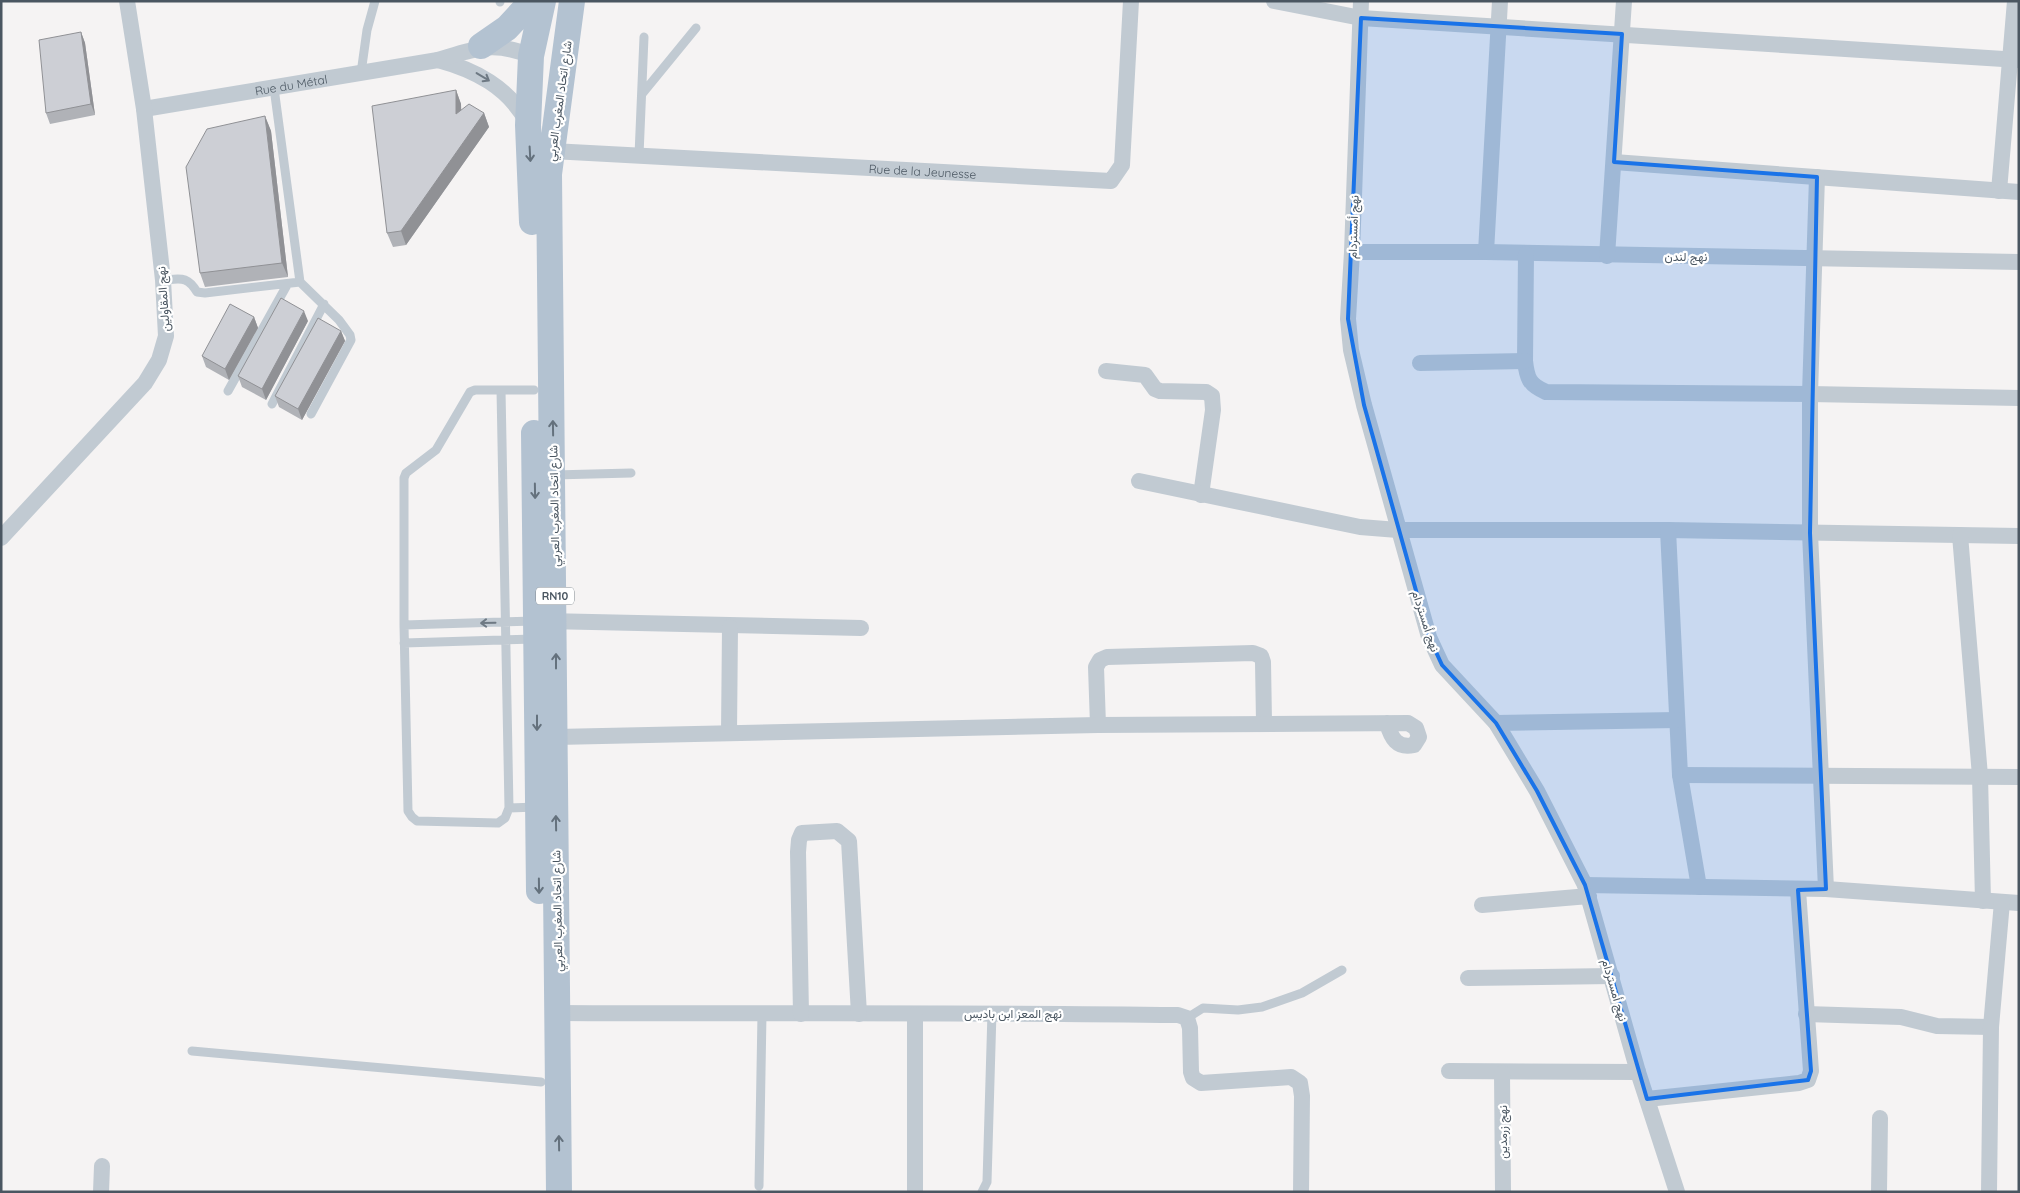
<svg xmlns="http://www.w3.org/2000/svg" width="2020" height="1193" font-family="Quicksand,Vazirmatn,sans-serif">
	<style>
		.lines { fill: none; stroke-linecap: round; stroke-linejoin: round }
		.lane { stroke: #c1cad2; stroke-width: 9 }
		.street { stroke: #c1cad2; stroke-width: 16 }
		.primary { stroke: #b3c2d1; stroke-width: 26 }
		.wall { fill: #b0b2b7 }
		.shaded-wall { fill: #909195 }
		.building { fill: #cdcfd5; stroke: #909195 }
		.oneway { stroke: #6e7983 }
		.oneway2 { stroke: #64717d }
		.marked { fill: #1a73e8; fill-opacity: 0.2; stroke: #1a73e8; stroke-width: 4; stroke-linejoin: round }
		.labels { text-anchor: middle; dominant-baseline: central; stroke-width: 4.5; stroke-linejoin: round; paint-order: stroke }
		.shield { fill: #fff; stroke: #808990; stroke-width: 1 }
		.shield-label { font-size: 11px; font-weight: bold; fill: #4a5661 }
		.street-label { font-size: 12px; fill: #4a5661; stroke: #fff }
	</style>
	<rect width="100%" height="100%" fill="#f5f3f3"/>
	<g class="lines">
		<path class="lane" d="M500 2V1
			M361 73 367 30 375 1
			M274 88 300 282 339 320 350 335 351 340 311 414
			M642 94 696 28
			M639 155 644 37
			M163 280C180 279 187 275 197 292L205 293 300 282
			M501 390 509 808
			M534 390H475L470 392 436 450 406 473 404 478V625L408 811 412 817 417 821 498 823 505 818 509 808 537 807
			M228 391 287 285
			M272 404 324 304
			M554 475 631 473
			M404 625 534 621
			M404 643 534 639
			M1187 1018 1203 1008 1238 1010 1262 1007 1302 993 1342 970
			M192 1051 541 1082
			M759 1186 762 1014
			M982 1192 987 1182 992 1012"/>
		<g class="street">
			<path d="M1274 1 1361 18 2019 60"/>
			<path d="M1361 1 1352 252 1348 319 1351 350 1364 405 1429 637 1442 665 1496 723 1537 791 1585 885 1638 1072 1677 1192"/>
			<path d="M438 60C475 70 508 87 527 122"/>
			<path id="s1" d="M144 109 438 60C474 49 493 40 531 56"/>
			<path id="s2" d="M552 151 1111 181 1122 165 1131 1"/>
			<path d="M1614 162 2019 192"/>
			<path d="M1817 177 1810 394V533L1826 889"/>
			<path d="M1999 191 2015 1"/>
			<path d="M1352 252H1486L2019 262"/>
			<path d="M1486 252 1500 1"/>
			<path d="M1526 254 1525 361C1527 378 1529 385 1546 392L1810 394 2019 398"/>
			<path d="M1607 256 1624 1"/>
			<path d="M1420 363 1525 361"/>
			<path d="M1106 371 1145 375 1155 389 1160 391 1206 392 1212 396 1213 410 1201 495"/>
			<path d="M1139 481 1360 527 1398 530H1668L2019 536"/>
			<path d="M1668 530 1680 775 1699 887"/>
			<path d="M1960 535 1980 776 1983 901"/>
			<path d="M1 538 145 383 159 360 166 336 163 280 144 109 127 1"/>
			<path d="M546 621 861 628"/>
			<path d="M1496 723 1677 720"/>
			<path d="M1098 725 1096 667 1100 660 1107 657 1253 653 1261 656 1263 662 1264 722"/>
			<path d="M729 733 730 627"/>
			<path d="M556 737 1098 725 1408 723 1416 728 1419 737 1414 745C1397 749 1391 738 1387 723"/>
			<path d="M1680 775 2019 777"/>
			<path d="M1585 885 1826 889 2019 903"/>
			<path d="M1482 905 1589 896"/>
			<path d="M1468 978 1612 976"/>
			<path d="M558 1013C765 1014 971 1012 1178 1015L1187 1018 1190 1028 1191 1072 1193 1078 1201 1083 1291 1077 1300 1083 1302 1096 1301 1192"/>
			<path d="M801 1014 798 852 799 840 802 833 837 831 849 841 859 1014"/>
			<path d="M1806 1014 1901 1017 1937 1026 1991 1027"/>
			<path d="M1449 1071 1638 1072"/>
			<path d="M1502 1073 1503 1192"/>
			<path d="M1647 1099 1799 1083 1808 1080 1811 1071 1798 890"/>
			<path d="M101 1192 102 1166"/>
			<path d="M915 1192V1015"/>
			<path d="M1879 1192 1880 1118"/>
			<path d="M1989 1192 1991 1027 2002 902"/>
		</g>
		<path class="primary" d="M481 46 507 28 532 1
			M532 222 528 125 531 56 543 1
			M534 433 539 891
			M559 1192 549 174 572 1"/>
	</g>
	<path class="wall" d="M81 32 85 43 95 115 50 124 46 113Z
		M456 90 461 104V111L484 113 489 127 406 245 393 247 387 233Z
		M265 116 271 131 288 277 205 287 200 273Z
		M254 317 258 328 229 380 206 367 202 356Z
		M308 321 266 400 242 387 238 376Z
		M341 331 345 341 302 420 279 407 275 396Z"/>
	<path class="shaded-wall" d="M81 32 85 43 95 115 91 104Z
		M456 90 461 104 462 129 456 114Z
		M484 113 489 127 406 245 401 231Z
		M265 116 271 131 288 277 282 263Z
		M304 311 308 321 266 400 262 389Z
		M254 317 258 328 229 380 225 369Z
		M341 331 345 341 302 420 298 409Z"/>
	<path class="building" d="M81 32 91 104 46 113 39 40Z
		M456 90V114L469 104 484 113 401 231 387 233 372 106Z
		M265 116 282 263 200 273 186 167 207 129Z
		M281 298 304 311 262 389 238 376Z
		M230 304 254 317 225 369 202 356Z
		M318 318 341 331 298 409 275 396Z"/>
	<defs><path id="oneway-shaft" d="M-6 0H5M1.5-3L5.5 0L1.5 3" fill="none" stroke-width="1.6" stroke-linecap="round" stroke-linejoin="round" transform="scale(1.25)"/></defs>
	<g class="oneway">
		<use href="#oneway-shaft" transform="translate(483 77) rotate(31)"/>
		<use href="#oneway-shaft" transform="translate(488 623) rotate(179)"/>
	</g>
	<g class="oneway2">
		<use href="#oneway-shaft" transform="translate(530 154) rotate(87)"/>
		<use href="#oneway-shaft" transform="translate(553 428) rotate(-91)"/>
		<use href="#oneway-shaft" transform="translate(535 491) rotate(89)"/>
		<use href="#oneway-shaft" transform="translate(556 661) rotate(-90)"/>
		<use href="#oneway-shaft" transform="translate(537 723) rotate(90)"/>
		<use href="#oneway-shaft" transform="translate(556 823) rotate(-91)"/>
		<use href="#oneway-shaft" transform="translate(539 886) rotate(89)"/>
		<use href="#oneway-shaft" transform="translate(559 1143) rotate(-91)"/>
	</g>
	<path class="marked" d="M1361 18 1622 34 1614 162 1817 177 1810 533 1826 889 1798 890 1811 1071 1808 1080 1647 1099 1585 885 1537 791 1496 723 1442 665 1429 637 1364 405 1348 319Z"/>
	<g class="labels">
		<rect class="shield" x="536" y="587.5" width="38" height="17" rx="4"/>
		<g class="shield-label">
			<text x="555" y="596">RN10</text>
		</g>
		<g class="street-label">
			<text stroke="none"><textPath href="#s1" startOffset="149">Rue du Métal</textPath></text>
			<text transform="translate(559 101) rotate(-82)">شارع اتحاد المغرب العربي</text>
			<text stroke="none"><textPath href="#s2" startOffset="371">Rue de la Jeunesse</textPath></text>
			<text transform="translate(1353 227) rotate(-88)">نهج أمستردام</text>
			<text x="1686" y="256">نهج لندن</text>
			<text transform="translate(163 299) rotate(-94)">نهج المقاولين</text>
			<text transform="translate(554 506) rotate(-91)">شارع اتحاد المغرب العربي</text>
			<text transform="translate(1426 621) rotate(72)">نهج أمستردام</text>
			<text transform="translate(557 911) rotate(-91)">شارع اتحاد المغرب العربي</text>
			<text transform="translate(1615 990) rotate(74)">نهج أمستردام</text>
			<text x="1013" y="1013">نهج المعز ابن باديس</text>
			<text transform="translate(1502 1132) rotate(-90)">نهج زرمدين</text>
		</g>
	</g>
	<rect width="2020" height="1193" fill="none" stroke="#4a5661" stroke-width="5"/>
</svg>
